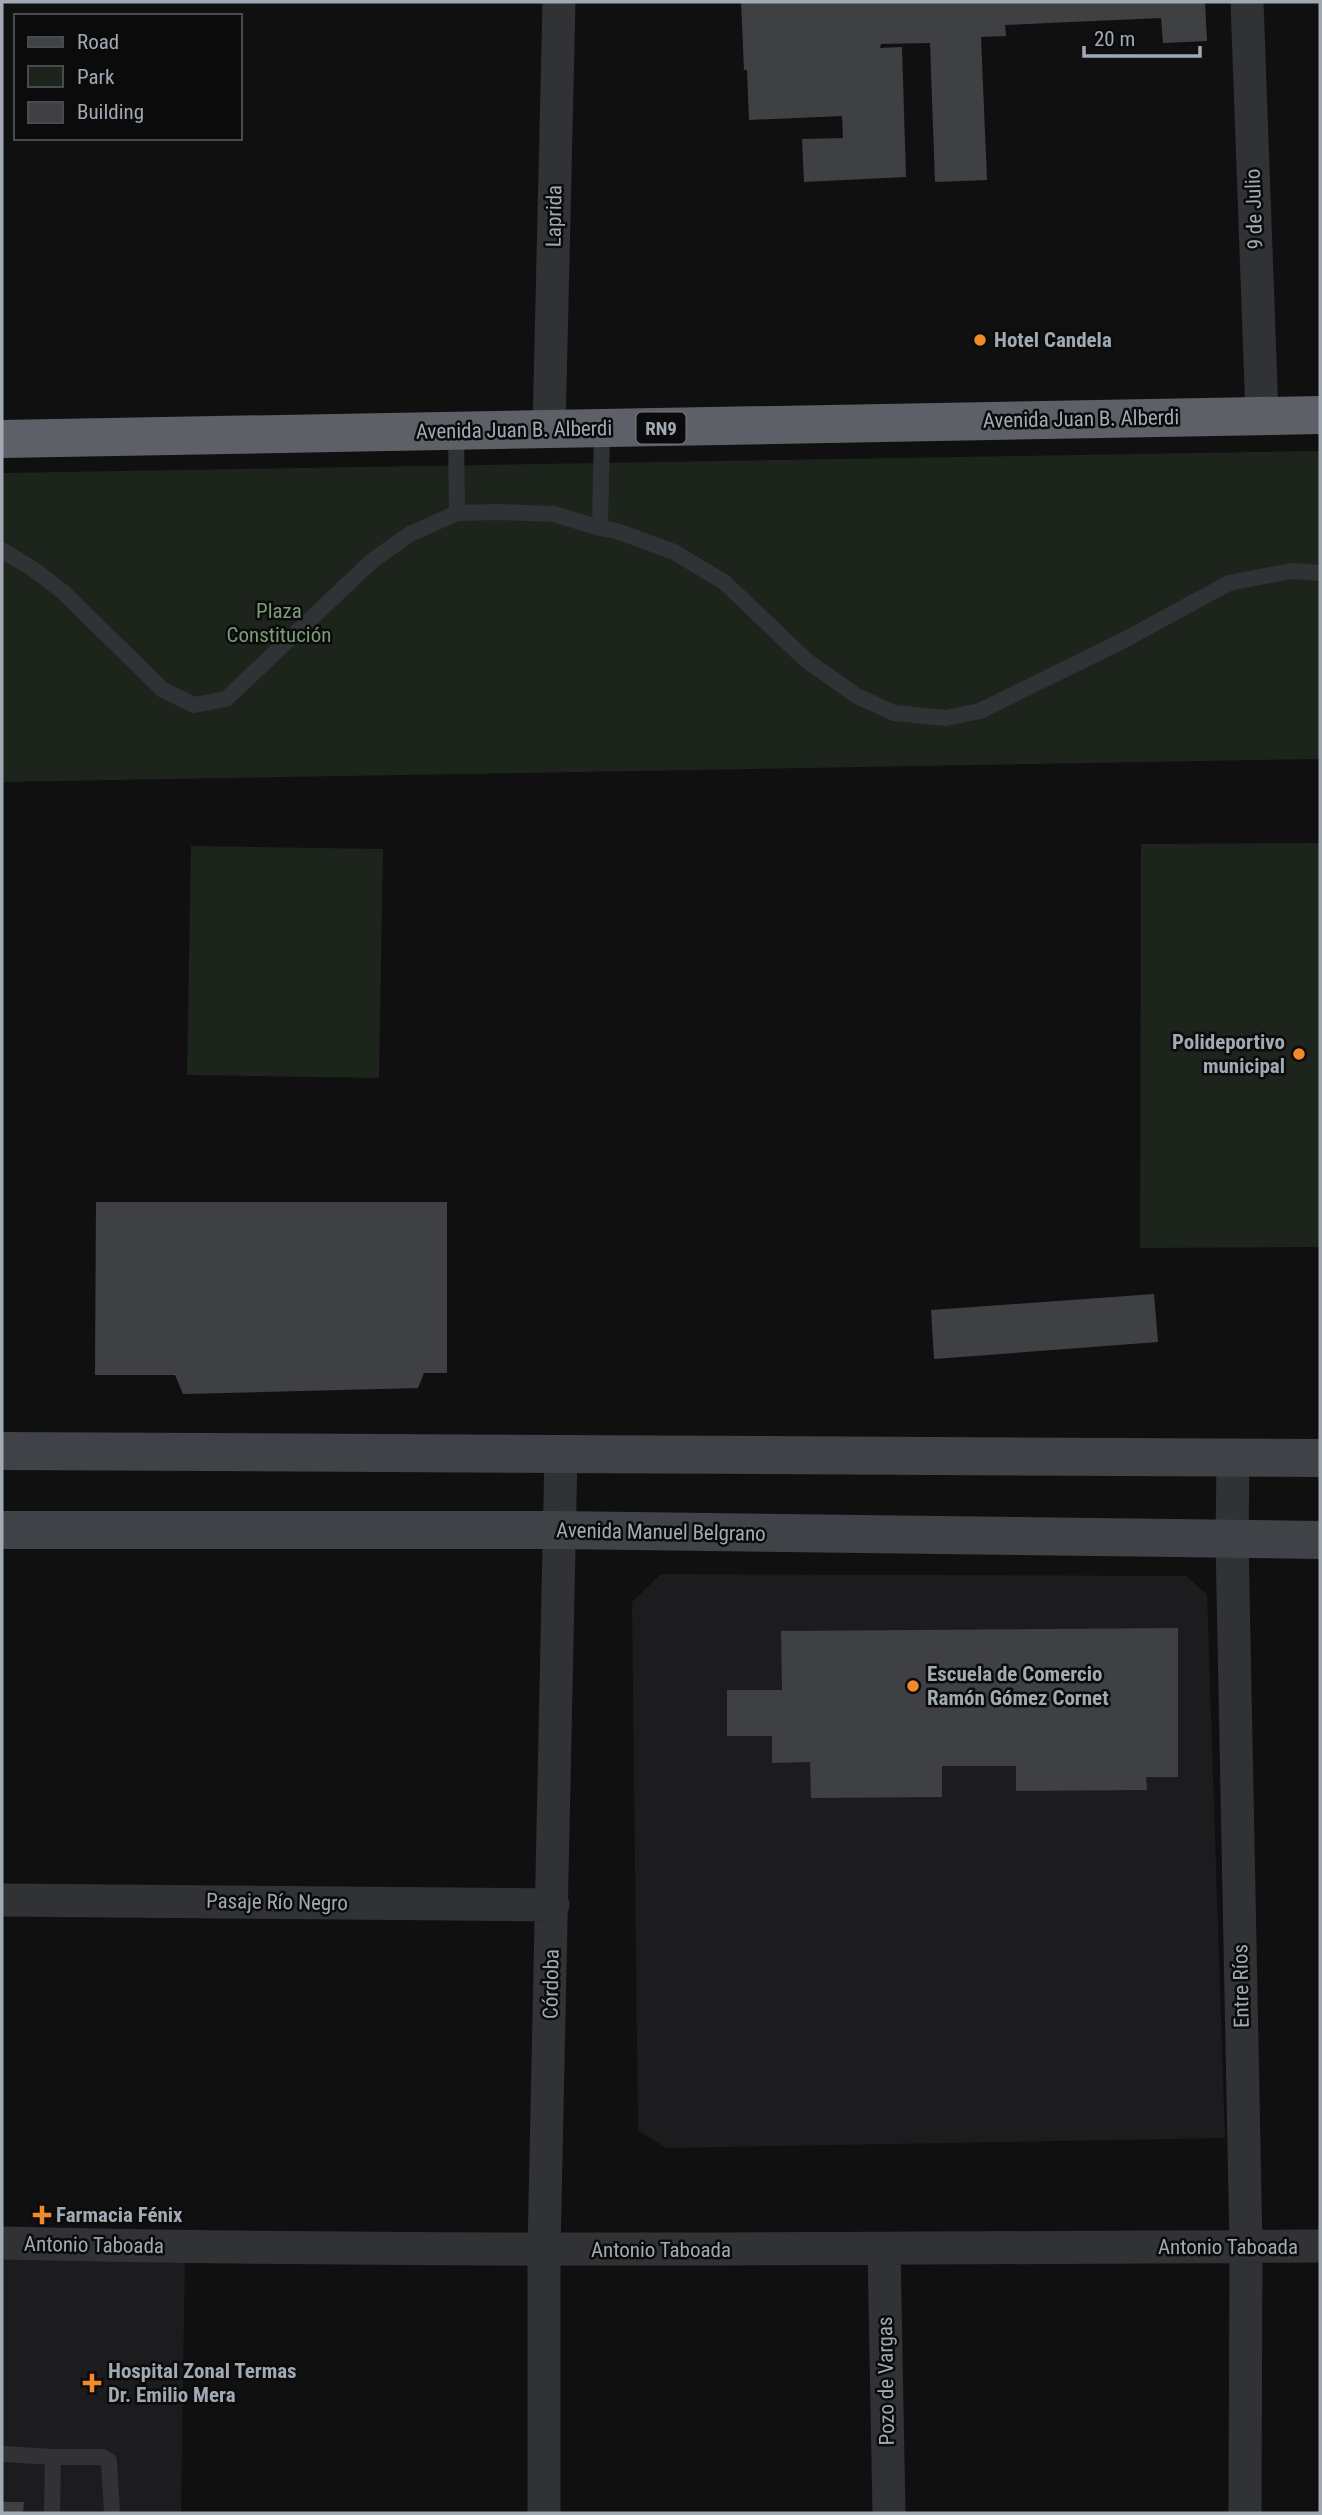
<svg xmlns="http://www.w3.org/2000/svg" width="1322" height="2515" font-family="'Roboto Condensed',sans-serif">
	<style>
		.built { fill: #1c1c1e }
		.green { fill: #1c241c }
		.building { fill: #3f4044 }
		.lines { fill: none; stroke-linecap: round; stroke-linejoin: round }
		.lane { stroke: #313236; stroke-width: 16 }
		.street { stroke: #313236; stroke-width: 33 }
		.secondary { stroke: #3f4246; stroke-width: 38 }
		.highway { stroke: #5d6167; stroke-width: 38 }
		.poi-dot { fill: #f18a28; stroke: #0b0b0c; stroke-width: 2.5 }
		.labels { text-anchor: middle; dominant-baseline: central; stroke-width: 5; stroke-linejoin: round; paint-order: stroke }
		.shield { fill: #0b0b0c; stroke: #747a80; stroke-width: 2 }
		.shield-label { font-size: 19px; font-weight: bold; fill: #a1a9b2 }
		.street-label { font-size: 21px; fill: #a1a9b2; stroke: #0b0b0c }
		.poi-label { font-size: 21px; font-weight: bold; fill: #a1a9b2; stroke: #0b0b0c; text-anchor: start }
		.park-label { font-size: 21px; fill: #7c9d77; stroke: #0b0b0c }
	</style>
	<rect width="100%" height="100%" fill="#101011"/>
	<path class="built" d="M661 1574 1186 1576 1207 1594 1225 2138 667 2148 638 2131 632 1602Z
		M2 2251 185 2253 181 2513H2Z"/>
	<path class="green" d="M1320 451V759L2 782V473Z
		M1320 843V1247L1140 1248 1141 844Z
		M191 846 383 849 379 1078 187 1075Z"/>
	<path class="building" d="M741 2H1205L1207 41 1163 43 1161 18 1005 25 1006 36 981 37 987 180 935 182 930 43 881 44 880 48 902 47 906 177 804 182 802 139 843 138 842 116 749 120 747 70H744Z
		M96 1202H447V1373H424L418 1388 183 1394 175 1375H95Z
		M1154 1294 1158 1342 934 1359 931 1310Z
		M1178 1628V1777H1146L1147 1790 1016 1791V1766H942V1797L811 1798 810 1762 772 1763V1736H727V1690H782L781 1631Z
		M2 2502H24L23 2513H2Z"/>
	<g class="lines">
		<path class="lane" d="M456 432 457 513
			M600 528 602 429
			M2 550 33 569 62 591 163 690 194 705 226 699 373 560 410 534 457 513 499 512 554 514 600 528 617 531 674 552 724 582 807 661 857 696 894 713 946 718 980 711 1124 640 1229 583 1291 571 1320 573
			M2 2454 53 2457 52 2513
			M53 2457H102L109 2461 112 2513"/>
		<path class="street" d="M1247 2 1262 415
			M549 430 559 2
			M1233 1458 1232 1540 1246 2246 1245 2513
			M2 1900 553 1905
			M2 2243C441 2253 881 2248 1320 2246
			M884 2249 889 2513
			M544 2513V2250L561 1454"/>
		<path class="secondary" d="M2 1451 1320 1458
			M2 1530H559L1320 1540"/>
		<path class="highway" d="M2 439 1320 415"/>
	</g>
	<g class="poi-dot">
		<circle cx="980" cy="340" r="7"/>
		<circle cx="1299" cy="1054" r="7"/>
		<circle cx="913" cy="1686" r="7"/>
		<path d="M38.5 2204.5h7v7h7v7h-7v7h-7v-7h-7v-7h7z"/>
		<path d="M88.5 2372.5h7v7h7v7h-7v7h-7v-7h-7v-7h7z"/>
	</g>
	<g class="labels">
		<rect class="shield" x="636.5" y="412.5" width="49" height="31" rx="5"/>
		<g class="shield-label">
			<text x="661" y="428">RN9</text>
		</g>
		<g class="street-label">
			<text transform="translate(1254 209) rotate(-92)">9 de Julio</text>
			<text transform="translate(554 216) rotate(-89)">Laprida</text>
			<text transform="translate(1081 419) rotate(-1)">Avenida Juan B. Alberdi</text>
			<text transform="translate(514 430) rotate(-1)">Avenida Juan B. Alberdi</text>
			<text transform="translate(661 1532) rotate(1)">Avenida Manuel Belgrano</text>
			<text transform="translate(277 1902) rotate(1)">Pasaje Río Negro</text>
			<text transform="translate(551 1984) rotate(-89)">Córdoba</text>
			<text transform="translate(1241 1986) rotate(-91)">Entre Ríos</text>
			<text transform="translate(94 2245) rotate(1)">Antonio Taboada</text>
			<text x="1228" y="2247">Antonio Taboada</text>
			<text x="661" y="2250">Antonio Taboada</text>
			<text transform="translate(886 2381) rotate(-91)">Pozo de Vargas</text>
		</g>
		<g class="poi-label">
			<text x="994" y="340">Hotel Candela</text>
			<text x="1285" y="1042" text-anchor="end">Polideportivo<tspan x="1285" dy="24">municipal</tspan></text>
			<text x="927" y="1674">Escuela de Comercio<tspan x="927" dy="24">Ramón Gómez Cornet</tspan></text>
			<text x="56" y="2215">Farmacia Fénix</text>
			<text x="108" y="2371">Hospital Zonal Termas<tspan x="108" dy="24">Dr. Emilio Mera</tspan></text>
		</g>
		<g class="park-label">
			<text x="279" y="611">Plaza<tspan x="279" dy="24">Constitución</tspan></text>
		</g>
	</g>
	<rect width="1322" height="2515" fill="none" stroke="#a1a9b2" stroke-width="7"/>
	<rect x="14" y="14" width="228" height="126" fill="#0b0b0c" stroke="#474a4e" stroke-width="2"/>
	<rect x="28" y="37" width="35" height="10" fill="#3f4246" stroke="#474a4e" stroke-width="2"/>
	<text x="77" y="49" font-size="21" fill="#a1a9b2">Road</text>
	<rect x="28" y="66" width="35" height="21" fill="#1c241c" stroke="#474a4e" stroke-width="2"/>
	<text x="77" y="84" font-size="21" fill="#a1a9b2">Park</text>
	<rect x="28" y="102" width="35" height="21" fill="#3f4044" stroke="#474a4e" stroke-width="2"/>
	<text x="77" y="119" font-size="21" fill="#a1a9b2">Building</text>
	<path d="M1084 46v10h116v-10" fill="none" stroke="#a1a9b2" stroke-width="3.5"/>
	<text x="1094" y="46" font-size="21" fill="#a1a9b2" stroke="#0b0b0c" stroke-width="5" paint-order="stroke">20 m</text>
</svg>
